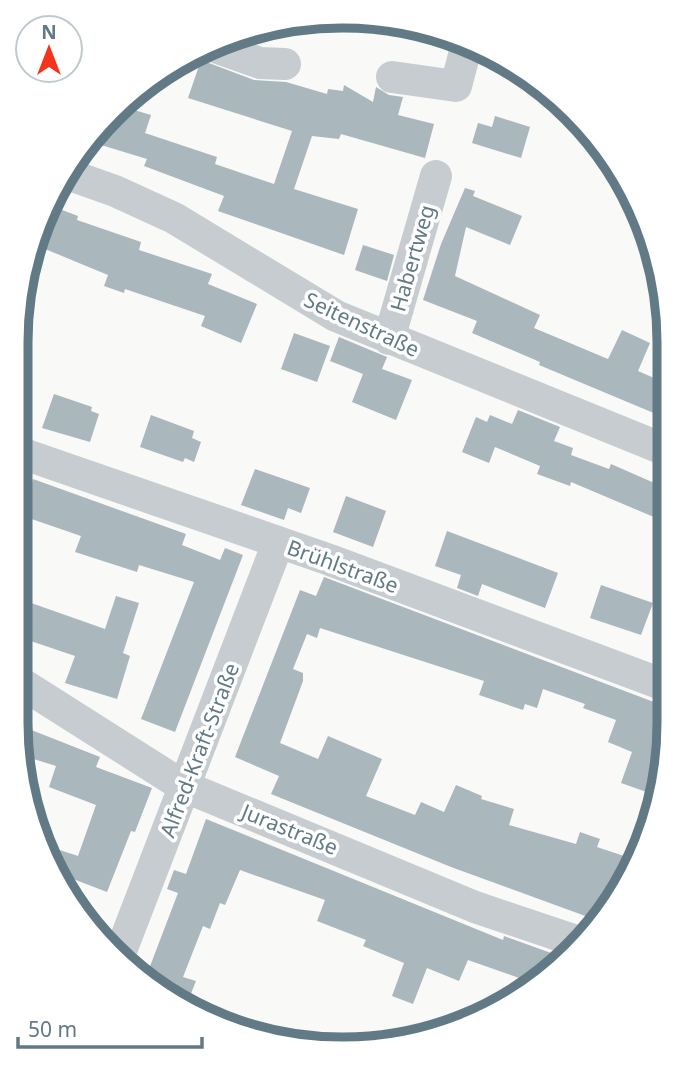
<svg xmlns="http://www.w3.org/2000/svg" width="685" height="1065" font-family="'Noto Sans',sans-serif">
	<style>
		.building { fill: #aab7bc }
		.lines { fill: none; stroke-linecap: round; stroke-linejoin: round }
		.minor { stroke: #c6cccf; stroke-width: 32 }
		.labels { text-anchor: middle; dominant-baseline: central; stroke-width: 7; stroke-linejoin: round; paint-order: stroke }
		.street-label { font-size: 21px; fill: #617a85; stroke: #fff }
		.rim { fill: none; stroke: #617a85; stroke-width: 9 }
	</style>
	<rect width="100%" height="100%" fill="#f9f9f7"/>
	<path class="building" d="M201 60 254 80 286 82 327 94 328 89 343 91 344 85 373 102 376 87 389 95 403 97 398 115 434 124 425 158 341 134 339 139 312 136 294 189 358 209 344 255 218 211 224 196 144 166 147 159 88 141 97 127 124 107 151 115 145 133 217 157 215 164 274 184 292 131 188 98Z
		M495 116 530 127 521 158 472 143 478 123 492 127Z
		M465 188 475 191 473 196 522 216 510 245 466 227 455 276 540 315 534 328 608 359 622 330 650 343 638 371 668 384V419L539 365 540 362 472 333 477 321 423 300 441 244Z
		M49 205 78 216 77 220 141 242 139 250 212 274 208 284 257 304 241 343 201 326 205 316 125 289 124 293 104 286 108 275 33 244 41 217Z
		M363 245 394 255 387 281 355 270Z
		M294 333 330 346 317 382 281 369Z
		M339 337 387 357 382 369 412 380 396 420 352 402 363 374 330 361Z
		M54 394 92 407 91 411 99 414 90 442 42 428Z
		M518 410 560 427 554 441 573 448 571 455 609 469 611 464 668 489V523L571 482 570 486 537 474 540 466 495 447 489 463 462 452 476 417 487 422 490 415 512 424Z
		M151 415 194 431 192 438 201 442 194 462 185 458 183 462 140 447Z
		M255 469 310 488 301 513 288 508 284 520 241 505Z
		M33 479 186 534 182 545 220 560 225 548 243 555 175 732 141 719 194 582 139 565 137 572 75 552 81 536 17 514V481L31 485Z
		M346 496 386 511 373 547 333 532Z
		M447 531 558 573 545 608 482 584 478 596 457 588 461 575 435 566Z
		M324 577 667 707V765L658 796 621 783 632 752 608 742 616 720 583 708 585 704 543 689 537 708 525 704 523 710 479 695 484 681 320 628 317 638 307 634 293 669 303 673V681L280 743 318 759 328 736 382 759 366 796 415 815 421 802 444 812 456 785 482 796 481 799 514 809 509 825 576 844 580 832 600 839 597 847 636 860 599 921 451 867 271 794 279 776 235 757 300 590 316 596Z
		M601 585 653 603 641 635 590 618Z
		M116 596 139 603 123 653 130 656 117 699 65 683 75 656 16 636 17 598 105 629Z
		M16 724 100 757 96 767 152 788 135 832 131 831 107 892 55 872 41 844 78 856 96 805 49 787 56 766 21 755Z
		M206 819 503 940 504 936 565 958 536 984 468 960 459 981 427 968 413 1004 392 996 404 963 363 946 366 940 317 921 325 900 240 870 225 905 220 903 210 929 203 926 183 977 196 981 188 1001H180L144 982 178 893 167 889 174 870 186 874Z"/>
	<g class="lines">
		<path class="minor" d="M212 46 260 63 285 64
			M392 77 456 86 467 44
			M67 174 115 191 174 218 336 316 668 451
			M389 339 436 176
			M18 452 330 560 667 686
			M16 680 183 786 475 907 582 943
			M119 956 278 543"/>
	</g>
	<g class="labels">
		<g class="street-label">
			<text transform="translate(412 258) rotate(-74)">Habertweg</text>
			<text transform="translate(362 324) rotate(25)">Seitenstraße</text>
			<text transform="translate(343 566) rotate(20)">Brühlstraße</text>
			<text transform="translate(199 750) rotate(-69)">Alfred-Kraft-Straße</text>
			<text transform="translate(290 829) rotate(22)">Jurastraße</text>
		</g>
	</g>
	<path d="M0 0H685V1065H0ZM342 28H343A314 314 0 0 1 657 342V723A314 314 0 0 1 343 1037H342A314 314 0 0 1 28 723V342A314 314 0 0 1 342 28Z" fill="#fff" fill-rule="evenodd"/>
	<path class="rim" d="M342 28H343A314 314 0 0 1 657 342V723A314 314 0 0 1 343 1037H342A314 314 0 0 1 28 723V342A314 314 0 0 1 342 28Z"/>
	<g transform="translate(49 49)"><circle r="33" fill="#ffffff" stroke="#c0cace" stroke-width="2"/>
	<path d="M0-5L12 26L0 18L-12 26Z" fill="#f5331c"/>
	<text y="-10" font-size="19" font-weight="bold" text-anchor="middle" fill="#617a85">N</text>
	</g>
	<path d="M18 1037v10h184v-10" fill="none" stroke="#617a85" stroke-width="3.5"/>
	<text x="28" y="1037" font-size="21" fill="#617a85" stroke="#ffffff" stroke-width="5" paint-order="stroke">50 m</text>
</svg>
